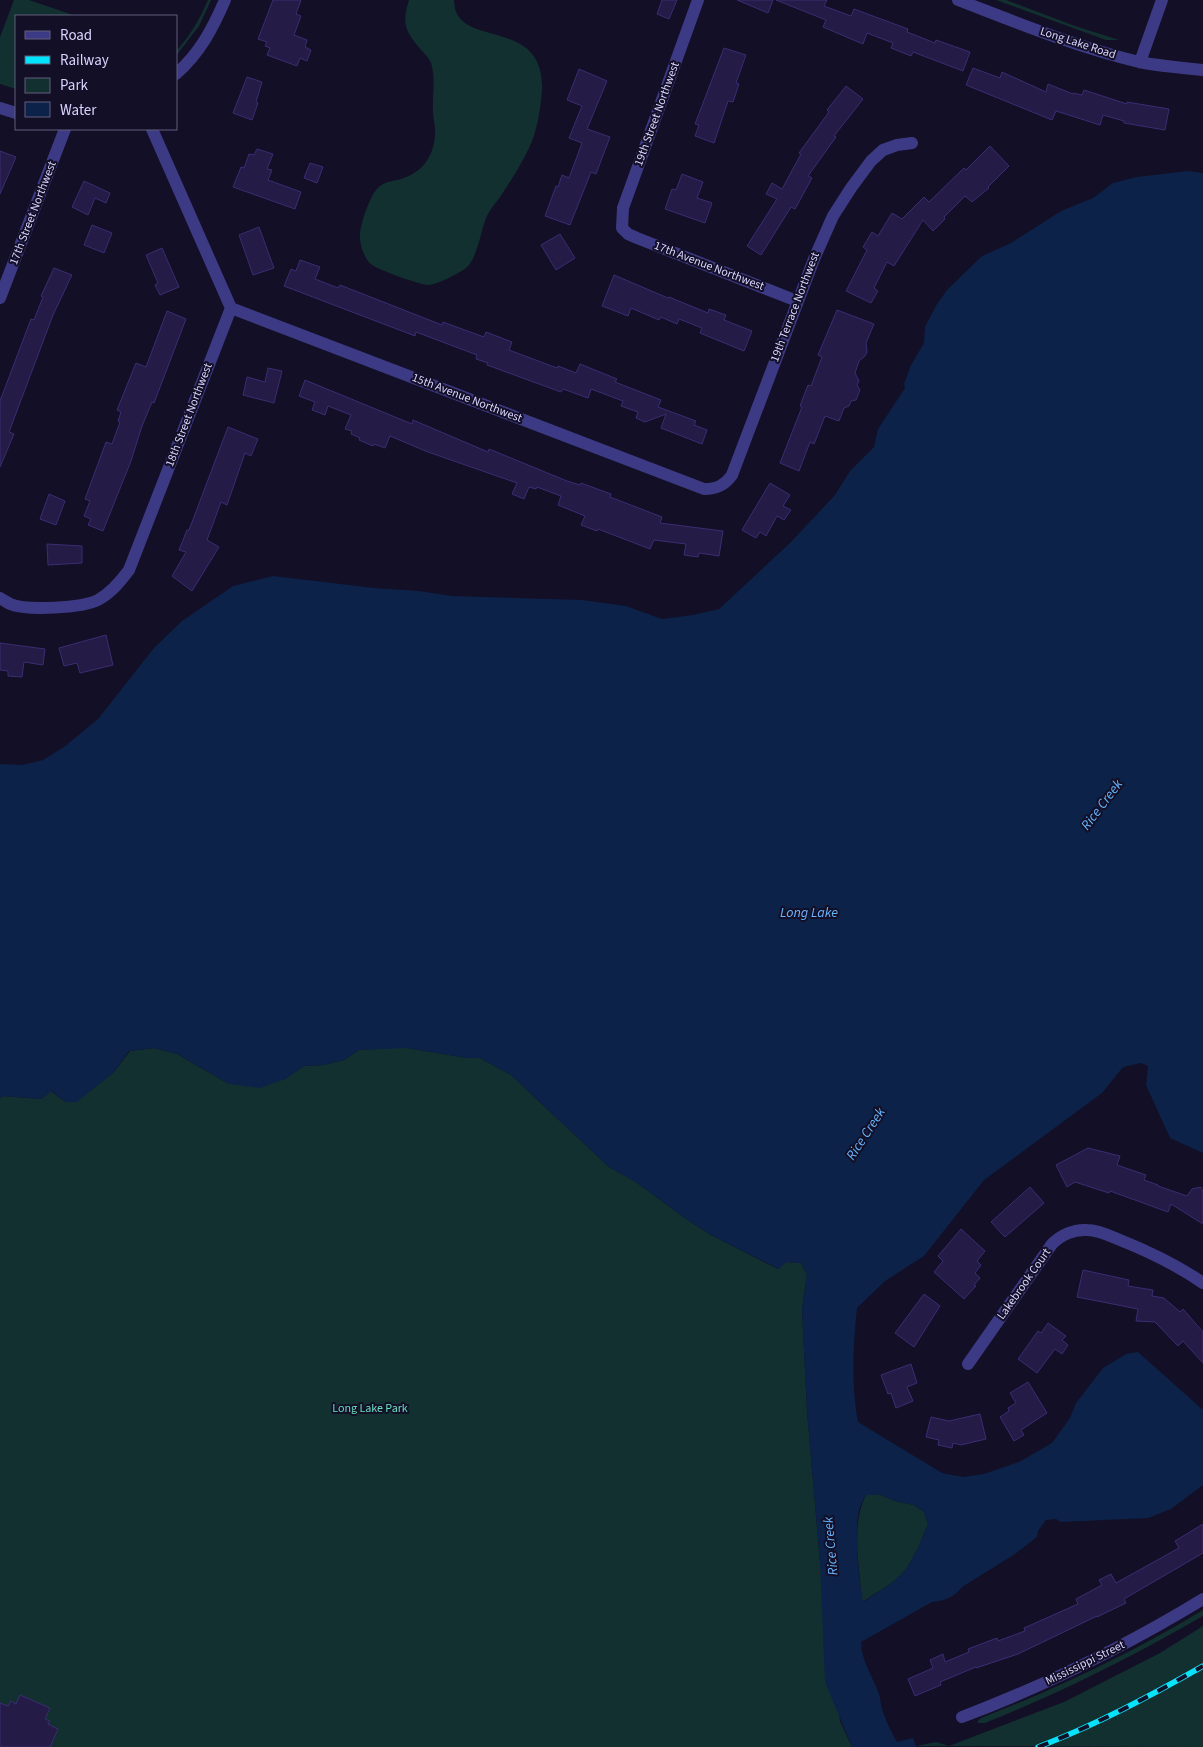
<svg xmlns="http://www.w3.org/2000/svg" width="1203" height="1747" font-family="'Source Sans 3',sans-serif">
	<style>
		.green { fill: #12302f }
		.water { fill: #0c2248; fill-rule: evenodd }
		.building { fill: #241b47; stroke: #3b2d73 }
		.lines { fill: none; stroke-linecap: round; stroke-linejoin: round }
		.minor { stroke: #3d3a85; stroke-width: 12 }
		.tertiary { stroke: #3d3a85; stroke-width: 12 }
		.rail-casing { stroke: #00e5ff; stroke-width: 5.5 }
		.rail { stroke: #130f26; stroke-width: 4; stroke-dasharray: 11; stroke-linecap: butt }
		.labels { text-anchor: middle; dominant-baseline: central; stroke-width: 4; stroke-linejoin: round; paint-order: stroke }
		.street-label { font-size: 12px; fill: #d9d4ff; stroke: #130f26 }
		.park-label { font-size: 12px; fill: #5fe0c0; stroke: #130f26 }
		.water-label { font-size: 14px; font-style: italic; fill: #62b6ff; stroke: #130f26 }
	</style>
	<rect width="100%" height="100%" fill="#130f26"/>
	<path class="green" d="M14 0H29L76 16H16V89L0 84V37Z
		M208 0H211L199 26 176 56V51C190 36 200 19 208 0Z
		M409 0H454C454 51 544 14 542 89 541 108 537 132 529 148 521 165 510 182 500 197 496 203 490 209 487 216 481 229 477 260 466 268 459 273 437 285 428 285 420 285 379 270 372 265 364 259 359 243 360 234 361 222 371 192 380 186 387 181 394 181 401 179 423 172 434 156 435 134 436 127 433 119 433 112 432 96 436 78 431 63 429 58 425 54 422 51 406 32 401 25 409 0Z
		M996 0H1006L1075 26 1119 40H1106Z
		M389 1047 407 1048 467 1058H480L511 1075 609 1167 636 1182 686 1219 711 1235 778 1269 786 1262 801 1263 807 1274 802 1309 807 1411 820 1561 840 1721 852 1747H0V1098L3 1096 41 1099 51 1091 65 1102 100 1083 113 1073 130 1051 154 1048 177 1054 229 1084 285 1079 304 1066 323 1065 344 1060 359 1050Z
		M866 1495H881L895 1501 914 1505 924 1512 928 1524 918 1548 907 1568 892 1583 862 1602C860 1568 850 1526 866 1495Z
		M1203 1610V1616C1132 1657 1060 1693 985 1723H979L977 1722 981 1718C1058 1688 1132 1653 1203 1610Z
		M1203 1626V1747L916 1746 936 1742 949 1746 1064 1702 1160 1653Z"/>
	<path class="water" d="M1187 171 1203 173V1153L1170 1138 1146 1085 1148 1066 1141 1063 1123 1067 1102 1093 984 1180 924 1256 885 1281 857 1308C853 1346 851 1385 858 1422L942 1473 963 1477 984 1474 1019 1462 1052 1443 1070 1418 1076 1403 1103 1368 1126 1354 1138 1352 1203 1410V1485L1171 1509 1148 1518 1061 1522 1056 1519 1046 1520 1038 1531 1037 1537 1015 1554 962 1587C954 1597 944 1601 932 1602L861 1642C861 1660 873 1677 879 1694 881 1699 880 1704 882 1709 886 1721 891 1732 897 1742L913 1738 916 1747H852L825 1682 820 1561 807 1411 802 1309 807 1274 801 1263 786 1262 779 1269 711 1235 686 1219 636 1182 609 1167 511 1075 480 1058H467L407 1048 359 1050 344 1060 323 1065 304 1066 285 1079 260 1088 229 1084 177 1054 154 1048 129 1051 113 1073 77 1102H65L52 1091 41 1099 3 1096 0 1098V764L22 765 43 760 64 747 98 719 154 648 182 621 233 586 273 576 374 588 419 591 452 596 582 600 626 606 662 619 693 615 719 609 790 543 835 495 850 471 874 447 878 429 905 388 904 384 911 365 924 343 925 327 937 304 947 290 982 256 1011 243 1061 211 1093 198 1113 183 1137 177ZM866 1495H881L895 1501 914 1505 924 1512 928 1524 918 1548 907 1568 892 1583 863 1602C859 1581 855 1537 858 1516 859 1508 862 1502 866 1495Z"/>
	<path class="building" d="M273 0H301L296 14 301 16 294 35 307 40 305 47 311 50 307 61 300 58 297 66 267 55 270 48 265 46 267 42 258 39Z
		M662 0H677L669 19 657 14Z
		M737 0H773L768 13Z
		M776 0H827L824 6 851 16 854 9 908 29 907 32 935 43 936 40 970 52 963 71 913 52 911 56 891 48 893 43 867 33 863 44 823 27 826 20Z
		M724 48 746 55 736 83 739 84 733 102 728 101 714 143 695 136 699 125 695 124Z
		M973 68 1000 78 1002 72 1046 92 1048 84 1073 94V93L1082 95 1084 90 1127 104V102L1169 109 1165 130 1124 123V121L1103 115 1100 125 1056 111 1052 120 966 85Z
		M579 69 607 81 587 129 610 137 596 174 591 172 570 225 545 216 556 186 558 187 562 175 569 178 582 143 569 138 582 106 567 100Z
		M247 77 262 82 256 102 258 103 252 120 233 113Z
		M846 86 863 99 834 136 836 137 808 176 812 178 795 209 791 207 761 255 747 246 777 199 766 194 772 183 782 189 801 154 799 153 829 112 827 110Z
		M990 146 1009 166 988 187 989 188 972 202 965 196 944 217 945 219 933 231 923 220 894 266 887 262 874 288 878 291 871 303 846 291 867 250 863 247 872 232 878 236 892 213 902 219 924 197 929 202 964 168 966 170Z
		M257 149 273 154 267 169 272 170 268 180 301 192 295 209 233 187 241 167 244 168 249 154 254 155Z
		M0 151 16 157 0 194Z
		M310 163 323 167 317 183 304 178Z
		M682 174 703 182 697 198 712 203 705 223 665 209 672 189 676 190Z
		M84 181 110 193 106 203 95 198 88 215 72 207Z
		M92 225 112 233 104 253 84 245Z
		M259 227 274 268 253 275 239 235Z
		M560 234 575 258 556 270 541 245Z
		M162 248 179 287 160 295 155 285 158 283 146 255Z
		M300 260 320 267 315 279 338 288 340 285 442 325 443 322 484 337 486 332 512 342 509 350 557 368 558 366 576 373 580 364 617 379 615 382 661 400 658 407 696 421 694 425 707 430 702 444 661 428 666 414 645 422 636 418 638 412 621 406 623 401 591 389 588 398 563 389 561 392 487 365 488 363 476 359 477 355 416 332 415 336 284 286 291 269 296 271Z
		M54 268 72 275 53 315 9 432 14 434 0 467V401L31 319 34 320 43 297 41 296Z
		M614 275 668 298 669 297 708 313 709 309 726 315 724 320 752 331 744 351 700 333 702 328 679 319 677 324 661 317 659 320 631 308 628 316 602 306Z
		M837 310 874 324 866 343 867 352 865 356 859 361 855 373 859 381 857 385 860 390 856 400 851 401 849 406 844 408 839 421 825 416 814 444 810 442 799 471 780 463 802 407 800 406 808 385 811 386 822 357 818 355Z
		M167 311 186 319 154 403 152 402 142 426 131 461 103 531 88 525 91 519 84 516 90 501 85 499 106 442 112 444 120 422 118 421 121 412 117 410 136 363 146 367Z
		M268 368 282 371 274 403 243 395 247 377 265 382Z
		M305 380 412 424 413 420 488 452 489 449 567 481 580 485 581 483 611 494 610 497 662 517 660 523 723 531 719 556 699 553 698 557 684 555 686 544 654 540 650 549 598 529 597 531 581 525 585 516 558 505 561 496 537 487 536 489 529 487 524 499 512 494 517 483 428 452 390 436 385 448 374 444 373 446 359 440 360 438 351 434 352 431 345 429 351 415 328 406 325 415 312 410 315 402 299 396Z
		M228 427 258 439 251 456 245 453 227 505 221 502 207 540 219 547 192 591 172 576 186 552 179 550 187 530H189Z
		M770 483 790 495 783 506 791 510 784 520 777 516 766 536 760 532 756 538 742 530Z
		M49 494 65 501 56 525 40 519Z
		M47 544 82 546V563L48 565Z
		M106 635 113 665 80 673 77 663 64 666 59 648Z
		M0 643 45 649 43 665 24 662 22 677 8 676V671L0 670Z
		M1088 1148 1120 1156 1117 1165 1146 1175 1144 1180 1158 1185V1186L1187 1196 1192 1189 1201 1187 1203 1192V1224L1171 1204 1168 1212 1110 1191 1109 1193 1075 1182 1067 1187 1056 1165Z
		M1030 1187 1044 1203 1005 1237 991 1222Z
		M961 1229 985 1251 977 1261 981 1265 975 1273 980 1278 974 1285 976 1286 964 1299 934 1272 943 1261 938 1256Z
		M1083 1270 1129 1280 1128 1286 1153 1290 1152 1296 1164 1298 1180 1312 1183 1309 1203 1332V1363L1183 1341 1178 1346 1155 1322 1136 1321 1138 1309 1077 1297Z
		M924 1294 940 1306 914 1347 895 1333Z
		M1048 1323 1066 1336 1062 1340 1068 1345 1062 1354 1055 1349 1037 1373 1018 1359 1038 1331 1041 1333Z
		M911 1364 917 1383 907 1387 913 1401 896 1408 891 1393 888 1394 881 1375Z
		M1028 1382 1047 1413 1021 1430 1024 1435 1014 1441 1000 1417 1009 1411 1008 1408 1016 1403 1010 1393Z
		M980 1414 986 1439 961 1445 953 1443 952 1448 938 1445 939 1440 926 1437 931 1417 949 1421Z
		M1203 1524V1553L1124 1599 1126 1603 1097 1617V1616L1018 1654 976 1668V1667L940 1682 941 1685 915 1696 908 1679 933 1668 930 1660 943 1654 945 1662 969 1652 968 1649 997 1638 998 1641 1025 1631 1024 1628 1078 1604 1076 1599 1102 1585 1099 1580 1111 1574 1116 1583 1179 1548 1175 1541Z
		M20 1695 50 1708 45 1719 50 1721 48 1724 58 1729 50 1747H0V1703L8 1706 11 1701 16 1704Z"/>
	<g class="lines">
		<path class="minor" d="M698 0 623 208 622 228 628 234 637 238 797 301
			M0 298 65 129
			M231 308 704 489C717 489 725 485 732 475L814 259 833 216 851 188 871 161 883 150 897 145 912 143
			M0 598C3 600 7 602 10 604 27 611 82 608 98 600 111 593 120 582 129 570L231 308 152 129
			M968 1364 1052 1244C1061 1235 1074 1229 1087 1230 1099 1230 1110 1236 1120 1240 1150 1252 1177 1265 1203 1283
			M962 1717C1046 1685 1126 1646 1203 1599"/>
		<path class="tertiary" d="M958 0C1018 23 1076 47 1139 62 1160 66 1182 68 1203 70
			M1140 62 1162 0
			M176 74C200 53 213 28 225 0
			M0 108 16 113"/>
		<defs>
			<path id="rail" d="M1038 1747C1096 1725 1150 1696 1203 1666"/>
		</defs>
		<use href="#rail" class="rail-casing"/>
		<use href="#rail" class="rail"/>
	</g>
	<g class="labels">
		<g class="street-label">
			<text transform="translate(1078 43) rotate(18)">Long Lake Road</text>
			<text transform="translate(657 114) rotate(-70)">19th Street Northwest</text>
			<text transform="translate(33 213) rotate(-69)">17th Street Northwest</text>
			<text transform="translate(709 266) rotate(21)">17th Avenue Northwest</text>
			<text transform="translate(795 307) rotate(-69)">19th Terrace Northwest</text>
			<text transform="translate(467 398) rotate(21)">15th Avenue Northwest</text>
			<text transform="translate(189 415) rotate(-69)">18th Street Northwest</text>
			<text transform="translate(1024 1284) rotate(-55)">Lakebrook Court</text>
			<text transform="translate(1085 1663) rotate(-26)">Mississippi Street</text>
		</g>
		<g class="park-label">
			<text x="370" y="1408">Long Lake Park</text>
		</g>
		<g class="water-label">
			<text transform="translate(1102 805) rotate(-53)">Rice Creek</text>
			<text x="809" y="913">Long Lake</text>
			<text transform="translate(866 1134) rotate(-57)">Rice Creek</text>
			<text transform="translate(831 1546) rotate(-95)">Rice Creek</text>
		</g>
	</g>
	<rect x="15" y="15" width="162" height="115" fill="#130f26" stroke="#625e7d"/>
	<rect x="25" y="31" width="25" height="8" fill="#3d3a85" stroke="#625e7d"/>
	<text x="60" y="40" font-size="15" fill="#d9d4ff">Road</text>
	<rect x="25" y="56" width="25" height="8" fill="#00e5ff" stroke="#625e7d"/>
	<text x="60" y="65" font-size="15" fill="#d9d4ff">Railway</text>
	<rect x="25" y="78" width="25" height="15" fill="#12302f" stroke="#625e7d"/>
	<text x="60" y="90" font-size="15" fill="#d9d4ff">Park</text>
	<rect x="25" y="102" width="25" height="15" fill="#0c2248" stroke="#625e7d"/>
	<text x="60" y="115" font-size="15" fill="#d9d4ff">Water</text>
</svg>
